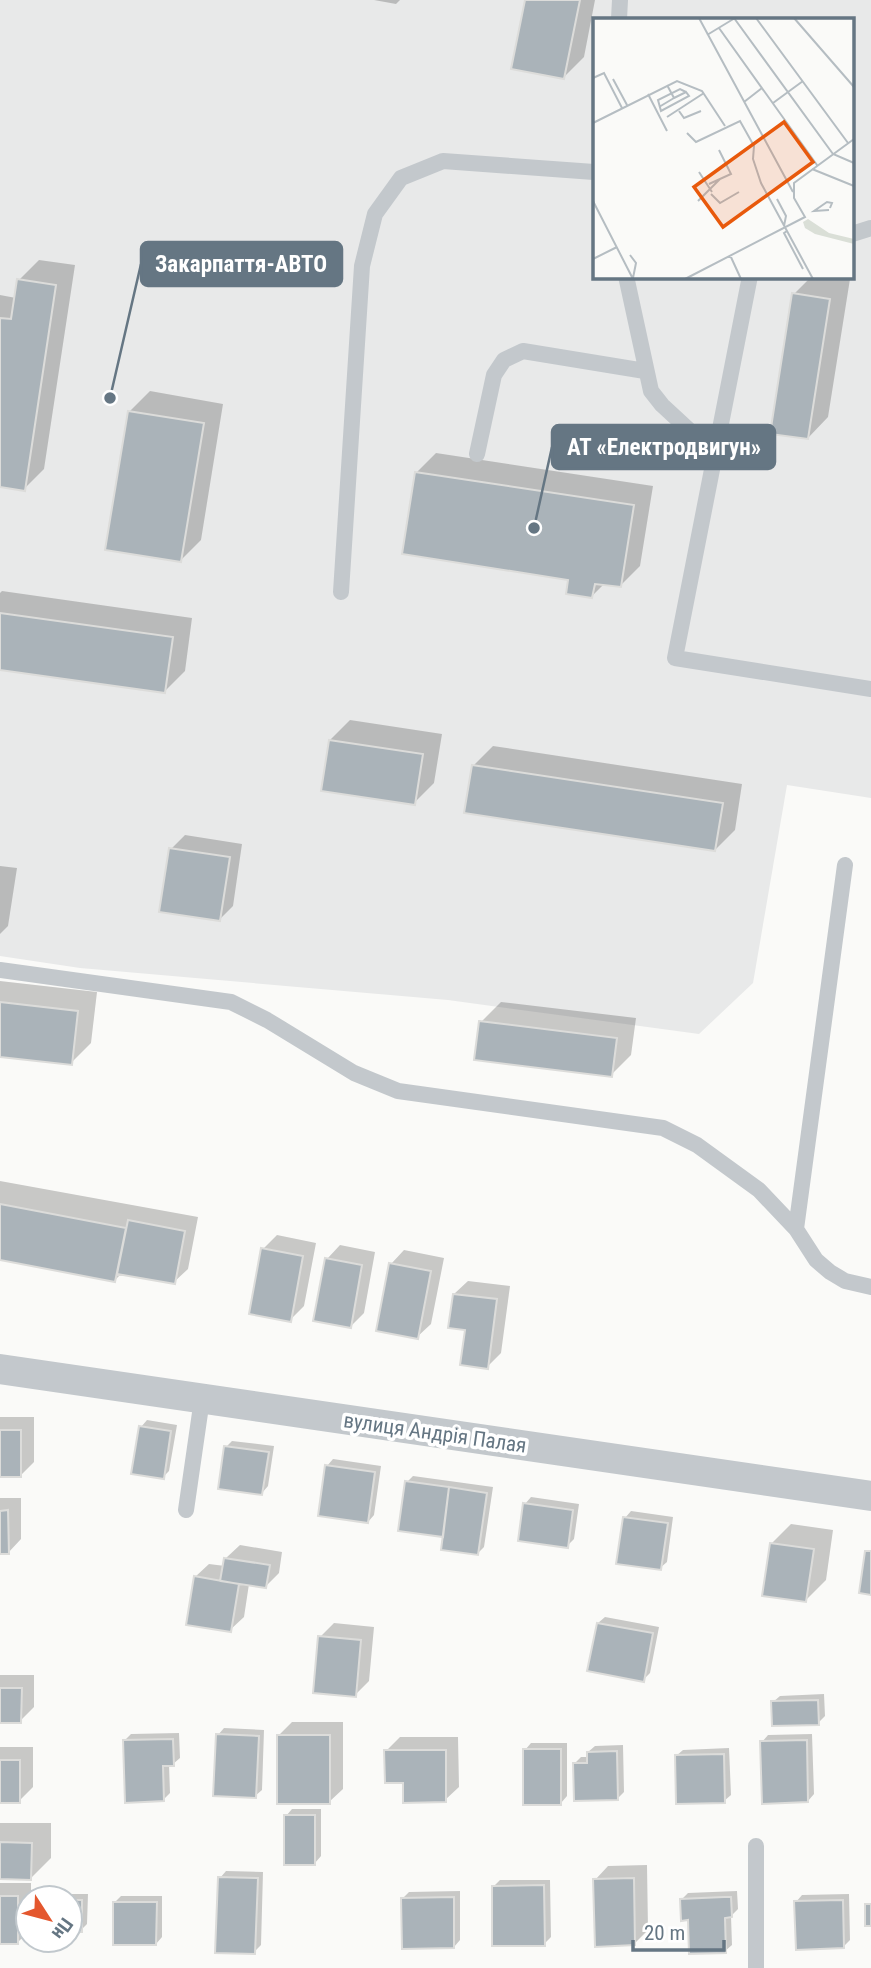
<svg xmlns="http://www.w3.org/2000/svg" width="871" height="1968" font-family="'Roboto Condensed',sans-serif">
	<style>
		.built { fill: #e8e9e9; fill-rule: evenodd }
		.shadow { fill: #0003 }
		.building { fill: #aab3b9; stroke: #dcdcda; stroke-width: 2 }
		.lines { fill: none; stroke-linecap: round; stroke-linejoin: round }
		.lane { stroke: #c3c8cc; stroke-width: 16 }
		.street { stroke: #c3c8cc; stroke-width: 30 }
		.labels { text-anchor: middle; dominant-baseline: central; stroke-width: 7; stroke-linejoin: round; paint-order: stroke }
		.street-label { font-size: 21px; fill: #657683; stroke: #fff }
		.inset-road { fill: none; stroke: #b5bdc2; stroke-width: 2 }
		.view { fill: #e8590c; fill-opacity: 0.15; stroke: #e8590c; stroke-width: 3.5 }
		.inset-edge { fill: none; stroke: #657683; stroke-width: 3.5 }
		.leader { fill: none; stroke: #657683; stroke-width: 2.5 }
		.callout-dot { fill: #657683; stroke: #fff; stroke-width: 2.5 }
		.callout { fill: #657683; stroke: #657683; stroke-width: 2.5 }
		.callout-label { font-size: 23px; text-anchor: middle; font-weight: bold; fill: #fff }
	</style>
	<rect width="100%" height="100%" fill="#fafaf8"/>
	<path class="built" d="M0 0H871V798L787 785 753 983 699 1034 448 1000 80 968 0 956ZM594 19H852V276H594Z"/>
	<path class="shadow" d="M374 0H400L396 4Z
		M526 0H595L584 57 564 77Z
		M39 260 75 265 44 469 24 489 0 485V295L16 298 19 280Z
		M812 276H831L850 279 828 417 808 438 794 294Z
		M150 391 223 404 201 540 181 560 130 411Z
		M436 453 653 486 640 566 620 586 605 583 592 596 570 578 416 473Z
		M2 591 192 618 185 671 165 691 0 668V593Z
		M350 720 442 734 434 783 414 803 330 740Z
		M493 746 742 784 735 830 715 850 473 766Z
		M185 835 242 844 233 906 219 920 171 849Z
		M0 866 17 868 8 926 0 934Z
		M0 981 97 992 91 1043 71 1063 0 1056Z
		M501 1002 636 1018 631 1055 611 1075 481 1022Z
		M0 1181 198 1217 188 1269 174 1282 122 1273 115 1280 0 1259Z
		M277 1235 316 1243 304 1306 290 1320 263 1249Z
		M340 1245 375 1252 364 1313 350 1327 327 1259Z
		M404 1250 444 1258 431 1324 417 1337 391 1264Z
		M468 1281 510 1286 501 1353 487 1367 467 1329 454 1294Z
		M0 1417H34V1462L20 1476H0Z
		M147 1420 177 1425 169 1471 163 1477 141 1427Z
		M232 1441 274 1446 268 1486 262 1493 226 1447Z
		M333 1459 381 1466 374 1515 368 1522 327 1466Z
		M413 1476 493 1487 484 1547 478 1553 445 1536 407 1482Z
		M531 1497 579 1504 574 1539 567 1546 525 1504Z
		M0 1498H21V1539L8 1553H0Z
		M631 1511 673 1517 667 1562 660 1568 625 1518Z
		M791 1524 833 1530 826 1580 806 1600 771 1544Z
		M240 1545 282 1552 279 1573 265 1587 249 1584 244 1617 230 1630 195 1577 209 1564 225 1566 226 1558Z
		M605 1617 659 1627 650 1673 643 1680 598 1623Z
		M334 1623 374 1627 369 1681 355 1695 320 1637Z
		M0 1675H34V1707L20 1721H0Z
		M824 1694 825 1716 818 1723 773 1702 780 1696Z
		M292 1722H343V1789L329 1802 279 1735Z
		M224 1728 264 1730 262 1790 255 1796 218 1735Z
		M179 1733 180 1758 173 1764H169L170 1793 163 1800 124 1741 131 1734Z
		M812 1734 814 1794 808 1801 762 1742 768 1735Z
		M400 1737H458L459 1787 445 1800 404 1781 386 1751Z
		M531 1743H567V1796L561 1803 525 1750Z
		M623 1745 624 1792 618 1798 574 1764 581 1757H588V1752L595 1746Z
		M0 1747H33V1787L19 1801H0Z
		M729 1748 731 1795 724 1801 676 1756 683 1750Z
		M292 1809H321V1856L315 1863 286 1816Z
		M0 1823H51V1858L31 1878H0Z
		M647 1865 648 1930 634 1944 595 1880 608 1866Z
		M226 1871 263 1872 261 1945 254 1952 220 1878Z
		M500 1880H550L551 1937 544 1944 493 1887Z
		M0 1883H31V1897L35 1894H88L87 1924 81 1930H72L70 1932V1898H28V1935V1932L17 1943H0Z
		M460 1891V1940L454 1947 403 1898 409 1892Z
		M737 1891 738 1909 731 1916 732 1945 725 1951 690 1919 682 1899 688 1893Z
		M849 1894 850 1940 843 1947 796 1902 802 1895Z
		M121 1896H162V1937L156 1944 114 1903Z"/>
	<path class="building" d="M525 0H580L564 79 511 69Z
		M17 279 56 285 25 491 0 487V318L11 319Z
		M792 293 830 299 808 439 770 434Z
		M128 411 204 423 181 562 105 550Z
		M415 472 634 505 621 587 595 584 592 598 566 594 568 580 402 554Z
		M0 613 173 637 165 693 0 670Z
		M329 740 423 754 415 805 321 791Z
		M472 765 723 803 715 851 464 813Z
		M169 848 230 857 220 921 159 912Z
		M0 1002 78 1011 72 1065 0 1057Z
		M479 1021 617 1038 612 1077 474 1060Z
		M0 1204 126 1228 115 1282 0 1260Z
		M128 1220 185 1231 175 1284 117 1274Z
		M261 1248 303 1256 291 1322 249 1314Z
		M325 1258 362 1265 351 1328 313 1321Z
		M389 1263 431 1271 418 1339 376 1331Z
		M453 1294 497 1299 488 1369 460 1365 465 1330 448 1328Z
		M139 1426 171 1431 164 1479 131 1474Z
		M0 1430H21V1477H0Z
		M224 1446 269 1452 262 1495 218 1489Z
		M325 1465 375 1472 368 1523 318 1516Z
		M405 1481 449 1487 443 1537 398 1531Z
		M449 1487 487 1493 478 1555 441 1550Z
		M523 1503 573 1510 568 1548 518 1541Z
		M8 1510 9 1554H0V1511Z
		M623 1517 668 1523 661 1570 616 1564Z
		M770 1543 814 1549 806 1602 762 1596Z
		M865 1551H871V1595L859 1593Z
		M224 1558 270 1565 266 1588 220 1581Z
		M194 1576 239 1584 231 1632 186 1625Z
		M597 1623 653 1633 644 1682 587 1671Z
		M318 1636 361 1640 356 1697 313 1693Z
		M0 1688H22L21 1723H0Z
		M818 1700 819 1725 772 1726 771 1701Z
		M216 1734 259 1736 256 1798 213 1796Z
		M277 1735H330V1804H277Z
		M173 1739 174 1766H163L164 1801 125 1803 123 1740Z
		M807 1740 808 1802 762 1804 760 1741Z
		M523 1749H561V1805H523Z
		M384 1750H446V1802L403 1803V1783H385Z
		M617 1751 618 1800 574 1801 573 1763H587V1752Z
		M724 1754 725 1803 676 1804 675 1755Z
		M0 1760H20V1803H0Z
		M284 1815H315V1865H284Z
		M0 1842 32 1843 31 1880 0 1879Z
		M218 1877 258 1878 255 1954 215 1953Z
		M634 1878 635 1945 595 1947 593 1879Z
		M544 1885 545 1946H492V1886Z
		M0 1896H18V1944H0Z
		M454 1897V1948L402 1949 401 1898Z
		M724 1897H731L732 1917 725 1918 726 1953 689 1954 688 1920 681 1921 680 1899Z
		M70 1900H82V1932H70Z
		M843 1900 844 1948 796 1950 794 1901Z
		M113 1902H157L156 1945H113Z
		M865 1904H871V1926H865Z"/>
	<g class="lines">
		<path class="lane" d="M619 19 620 0
			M852 234 871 228
			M626 276 651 391 662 405 715 454
			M750 276 675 658 871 689
			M477 454 494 375 504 360 523 351 645 371
			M341 592 362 266 375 214 401 178 443 161 594 172
			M0 970 231 1002 267 1020 354 1073 398 1091 663 1128 697 1145 759 1190 796 1229 816 1260 830 1272 845 1281 871 1287
			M796 1229 845 865
			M186 1510 202 1399
			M756 1968V1846"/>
		<path class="street" d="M0 1369 871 1496"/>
	</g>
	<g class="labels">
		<g class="street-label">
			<text transform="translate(435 1433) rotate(8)">вулиця Андрія Палая</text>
		</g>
	</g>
	<g transform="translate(593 18)">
		<rect width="261" height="261" fill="#fafaf8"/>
		<path d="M215 201 236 215 261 221V226L222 216 212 210 210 204Z" fill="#dadfd7"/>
		<path class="inset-road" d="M106 0 200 174M141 0 240 136 261 145M163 0 255 125M201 0 261 69M126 10 224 147M114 17 142 0M0 60 11 55 29 90M20 61 34 87M55 76 74 113M81 80 93 74 96 78 68 93 65 82 87 71 93 74M151 84 169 70M180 85 210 63M66 89 81 80 74 67M86 93 91 100 108 93M74 99 111 75M0 105 84 63 109 73 132 108M94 115 103 124 147 103 161 128 160 141 168 165 220 261M219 151 261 168M106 154 119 174M116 166 138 156 126 132M118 176 127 185 146 174M184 181 193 198 191 208M0 183 40 261M105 183 127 161M236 192 221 193 234 184 239 185 237 190M194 213 191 215 210 251M37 237 43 245 40 260M137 237 148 261M0 241 24 229M92 261 212 199 201 180V165L261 121"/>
		<path class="view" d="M191 104 220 144 130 209 101 169Z"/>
		<rect width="261" height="261" class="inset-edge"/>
	</g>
	<path class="leader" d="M110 398L141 264M534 528L552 447"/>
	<g class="callout-dot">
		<circle cx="110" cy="398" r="7"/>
		<circle cx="534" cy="528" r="7"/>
	</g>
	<g class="callout">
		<rect x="141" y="242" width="201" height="44" rx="7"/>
		<rect x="552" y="425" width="223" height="44" rx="7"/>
	</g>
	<g class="callout-label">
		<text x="241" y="272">Закарпаття-АВТО</text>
		<text x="664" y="455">АТ «Електродвигун»</text>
	</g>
	<g transform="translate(49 1919) rotate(126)"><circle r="33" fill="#ffffff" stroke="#c1c8cd" stroke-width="2"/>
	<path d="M0-5L12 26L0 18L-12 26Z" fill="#e4572e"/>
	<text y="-10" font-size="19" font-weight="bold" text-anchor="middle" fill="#657683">Пн</text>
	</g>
	<path d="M633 1940v10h91v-10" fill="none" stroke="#657683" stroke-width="3.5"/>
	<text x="644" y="1940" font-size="21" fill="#657683" stroke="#ffffff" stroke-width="5" paint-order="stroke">20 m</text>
</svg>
